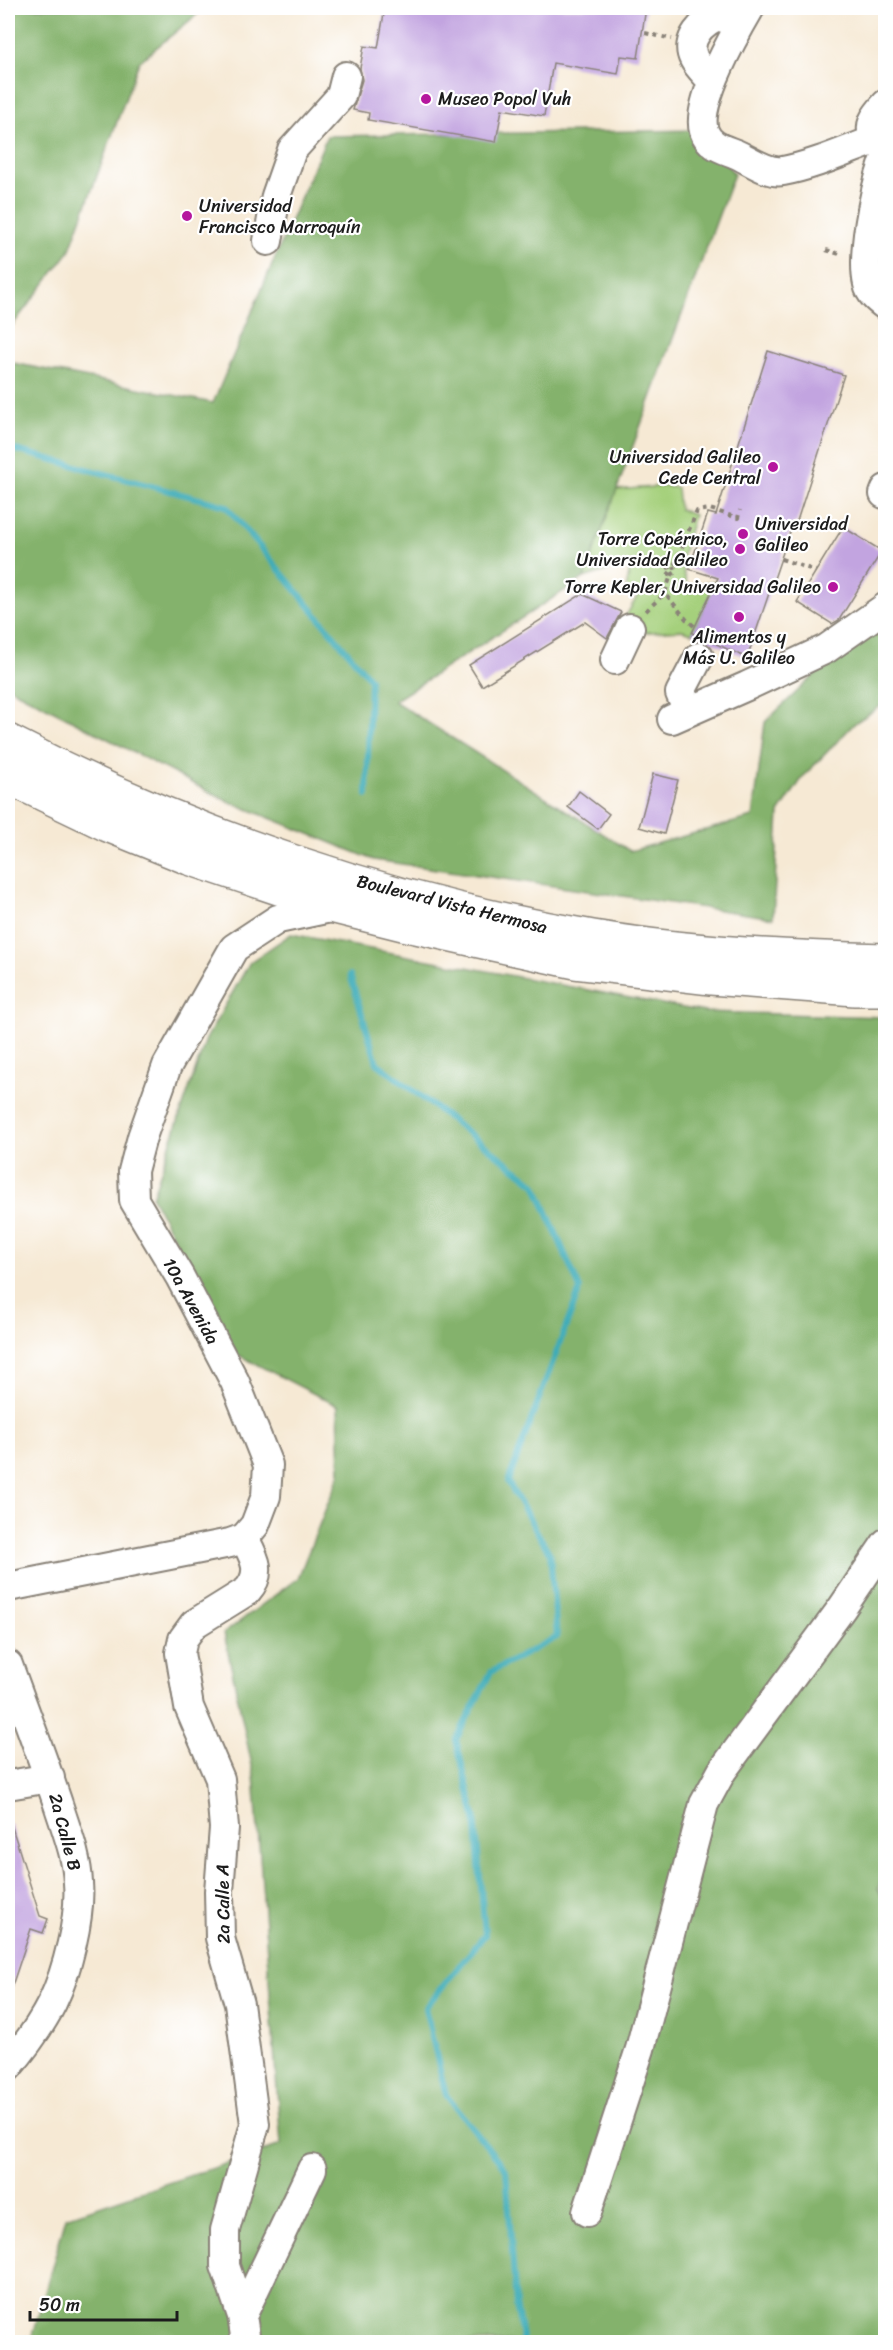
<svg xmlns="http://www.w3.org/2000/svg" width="893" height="2350" font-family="Sriracha,sans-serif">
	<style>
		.green { fill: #a5d07c; stroke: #60764c; stroke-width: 1.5 }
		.forest { fill: #84b26c; stroke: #506744; stroke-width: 1.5 }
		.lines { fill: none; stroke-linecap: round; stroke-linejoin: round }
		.stream { stroke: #3cacb8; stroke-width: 6 }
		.building { fill: #c2a4e0 }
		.minor-casing { stroke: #898278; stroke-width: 32 }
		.major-casing { stroke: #898278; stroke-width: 36 }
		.path { stroke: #898278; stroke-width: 4; stroke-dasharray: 4.5 4.5; stroke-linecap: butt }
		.minor { stroke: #fff; stroke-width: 28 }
		.major { stroke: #fff; stroke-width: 33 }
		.poi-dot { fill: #b5179e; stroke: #fff; stroke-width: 2 }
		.labels { text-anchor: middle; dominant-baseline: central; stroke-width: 4.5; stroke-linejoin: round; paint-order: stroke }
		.poi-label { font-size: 18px; fill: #1c1c1c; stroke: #fff; text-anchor: start }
		.street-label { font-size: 18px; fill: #1c1c1c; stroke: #fff }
	</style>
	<rect width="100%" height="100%" fill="#fff"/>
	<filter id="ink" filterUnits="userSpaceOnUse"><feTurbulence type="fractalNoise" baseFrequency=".0167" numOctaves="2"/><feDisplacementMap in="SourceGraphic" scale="12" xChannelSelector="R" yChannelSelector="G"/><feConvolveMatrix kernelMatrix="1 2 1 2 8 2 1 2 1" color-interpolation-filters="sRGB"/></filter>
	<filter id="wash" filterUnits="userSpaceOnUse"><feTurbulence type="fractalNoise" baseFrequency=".008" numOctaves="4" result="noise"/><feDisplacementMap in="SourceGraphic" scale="24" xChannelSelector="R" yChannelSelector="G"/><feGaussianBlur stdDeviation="1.35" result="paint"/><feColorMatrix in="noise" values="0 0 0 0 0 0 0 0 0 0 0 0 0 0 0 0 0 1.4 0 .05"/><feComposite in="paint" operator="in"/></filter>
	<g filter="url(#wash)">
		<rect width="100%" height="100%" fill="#f6e9d4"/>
		<path class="green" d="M666 486 677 488 679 509 694 515 681 561 687 585 717 581 692 633 682 630 636 633 622 623 638 595 626 589 631 563 584 578 616 490Z"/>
		<path class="forest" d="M8 8H205L139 62 69 252 8 331Z
			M704 130 734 174 584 578 394 701 630 851 753 817 765 722 844 647 885 616V703L855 723 803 777 779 813 773 918 374 860 225 800 8 687V362L213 403 327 136Z
			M291 934 705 1012 885 1017 886 1867 878 1889 886 1903 885 2342H31L66 2217 281 2145 254 1775 224 1633 298 1578 340 1473 338 1406 236 1354 152 1197 206 1039 250 962Z"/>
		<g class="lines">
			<path class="stream" d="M8 448 226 506 370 679 367 795
				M350 975 377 1063 535 1184 580 1289 508 1482 550 1554 557 1637 491 1672 456 1740 475 1817 485 1935 425 2008 446 2095 506 2170 516 2305 523 2342"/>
		</g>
		<g id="blocks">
			<path class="building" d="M385 8H646L638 58 621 56 618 74 553 63 544 116 502 109 496 142 368 120 369 113 353 110 362 80 360 68 364 46 378 48Z
				M768 351 844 375 796 524 793 523 747 658 692 633 718 578 689 569 708 513 716 515Z
				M843 527 882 551 839 620 832 624 797 602Z
				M582 594 621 612 607 638 585 622 482 686 469 665Z
				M653 774 678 780 664 834 639 827Z
				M579 791 609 814 598 829 568 807Z
				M8 1824H11L40 1916 48 1919 43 1933 31 1929 10 1992H8Z"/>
		</g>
	</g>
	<g filter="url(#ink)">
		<use href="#blocks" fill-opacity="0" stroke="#898278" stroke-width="1.5"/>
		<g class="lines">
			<defs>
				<path id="minor" d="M750 8C736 32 695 103 704 131 709 146 724 149 736 154 750 160 767 174 783 171 815 165 845 151 875 140
					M712 81C707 75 698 67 694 59 684 40 703 21 719 16L740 25
					M886 104C875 116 867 125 875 140L886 145
					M884 163C874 192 861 255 868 284 870 294 878 300 886 306
					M268 241 276 196 292 150 341 96 346 76
					M884 494 886 489
					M615 660 630 628
					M688 712 680 693 699 657
					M672 719 747 686 826 649 886 607
					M244 1538C254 1557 264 1572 247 1591L194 1624 183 1639 180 1653 189 1707 220 1779 224 1828 219 1891 220 1938 239 2004 255 2124 225 2230V2266L242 2316 246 2342
					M8 1587 230 1543 244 1538 255 1525 266 1496 268 1465 235 1382 180 1277 134 1200 133 1171 142 1137 167 1066 234 948 278 919 335 907
					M8 1665C25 1712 43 1759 59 1807 67 1832 77 1857 78 1883 81 1917 67 1972 52 2003 41 2025 24 2048 8 2067
					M8 1785 50 1778
					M587 2212 640 2049 704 1804 722 1771 842 1608 886 1543
					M242 2316 312 2169"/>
				<path id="major" d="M8 741C190 835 390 903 593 937 689 953 788 958 886 960
					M8 777 108 825 189 858 335 907 411 926 575 962 711 978 855 989H886"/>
			</defs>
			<use href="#minor" class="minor-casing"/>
			<use href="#major" class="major-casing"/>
			<path class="path" d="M645 33 672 39
				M826 250 843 255
				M781 559 816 571
				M671 575 676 572 674 566
				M646 611 665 593
				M694 626 686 619 665 593 671 575 667 572V568L674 566 697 511 710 509 738 518 740 510"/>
			<use href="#minor" class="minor"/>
			<use href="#major" class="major"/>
		</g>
	</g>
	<g class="poi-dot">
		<circle cx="426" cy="99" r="6"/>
		<circle cx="187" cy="216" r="6"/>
		<circle cx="773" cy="467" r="6"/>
		<circle cx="743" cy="534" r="6"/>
		<circle cx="740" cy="549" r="6"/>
		<circle cx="833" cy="587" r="6"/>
		<circle cx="739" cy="617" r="6"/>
	</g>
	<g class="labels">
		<g class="poi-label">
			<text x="438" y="99">Museo Popol Vuh</text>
			<text x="199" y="206">Universidad<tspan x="199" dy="21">Francisco Marroquín</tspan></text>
			<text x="761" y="457" text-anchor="end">Universidad Galileo<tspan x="761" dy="21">Cede Central</tspan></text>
			<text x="755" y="524">Universidad<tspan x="755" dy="21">Galileo</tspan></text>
			<text x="728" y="539" text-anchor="end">Torre Copérnico,<tspan x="728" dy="21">Universidad Galileo</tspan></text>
			<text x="821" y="587" text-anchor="end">Torre Kepler, Universidad Galileo</text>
			<text x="739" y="637" text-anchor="middle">Alimentos y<tspan x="739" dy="21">Más U. Galileo</tspan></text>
		</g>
		<g class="street-label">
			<text transform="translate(452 904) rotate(14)">Boulevard Vista Hermosa</text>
			<text transform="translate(191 1301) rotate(61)">10a Avenida</text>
			<text transform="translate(65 1832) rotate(75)">2a Calle B</text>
			<text transform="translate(223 1904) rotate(-91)">2a Calle A</text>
		</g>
	</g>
	<rect width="893" height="2350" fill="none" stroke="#fff" stroke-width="30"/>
	<path d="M30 2311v9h147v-9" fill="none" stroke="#1c1c1c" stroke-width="3"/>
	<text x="39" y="2311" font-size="18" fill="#1c1c1c" stroke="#ffffff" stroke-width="4.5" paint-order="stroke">50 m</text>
</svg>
